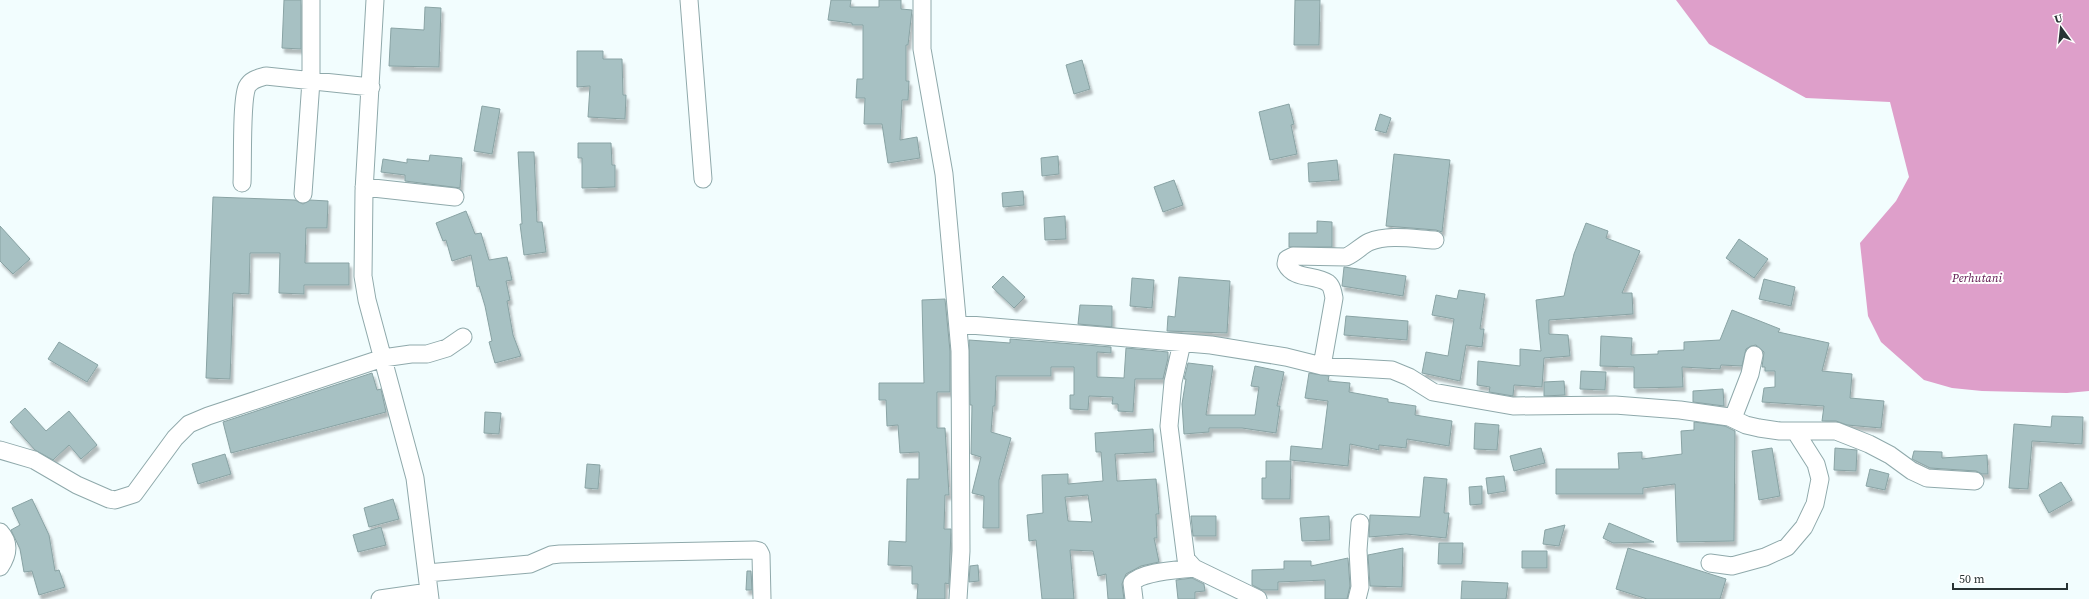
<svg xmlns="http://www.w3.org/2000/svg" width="2089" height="599" font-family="'Source Serif 4',serif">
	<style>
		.forest { fill: #de9fca }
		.building { fill: #a7c1c3; stroke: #89a3a4; fill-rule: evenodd; filter: url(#shadow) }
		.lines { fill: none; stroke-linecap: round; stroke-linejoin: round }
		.minor-casing { stroke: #8fa9ab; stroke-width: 19 }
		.minor { stroke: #fff; stroke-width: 17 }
		.labels { text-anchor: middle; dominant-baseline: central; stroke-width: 4; stroke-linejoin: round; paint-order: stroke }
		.park-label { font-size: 12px; font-style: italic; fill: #5b114b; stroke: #fff }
	</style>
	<defs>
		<filter id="shadow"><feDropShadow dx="2.5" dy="4.5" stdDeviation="1" flood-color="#0004"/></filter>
	</defs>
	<rect width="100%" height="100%" fill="#f2fdfe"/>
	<path class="forest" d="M1676 0H2089V391L2067 393 1982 391 1952 388 1924 380 1881 342 1868 316 1860 243 1896 201 1909 177 1890 102 1806 98 1709 44Z"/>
	<path class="building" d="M284 0H301V49L282 48Z
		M831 0H851L850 7H879V0H901V9L912 10 908 45H906V81H909L908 100H902L900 140 917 137 920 158 888 163 882 124H864L865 98H856L857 79H863V25H852V23L828 20Z
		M1295 0H1320L1319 45H1294Z
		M425 7 441 8 439 67 389 66 391 28 424 30Z
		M577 51H603V59H622L623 95H626L625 119 588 117 590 86 577 87Z
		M1082 60 1090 89 1074 94 1066 65Z
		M1289 104 1294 124 1291 125 1297 154 1270 160 1259 112Z
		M482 106 500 109 492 154 474 151Z
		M1380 114 1391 118 1386 133 1375 130Z
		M578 143H611L612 165H615V187L582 188V158H578Z
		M518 152H534L537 222H542L546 252 524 255 520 224H522Z
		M1394 154 1450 160 1442 232 1436 230 1386 226Z
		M430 155 462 158 460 188 405 181V175L381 172 383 159 407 163V159L429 161Z
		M1058 156 1059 174 1042 176 1041 158Z
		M1337 160 1339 180 1309 182 1308 163Z
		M1174 180 1183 205 1163 212 1154 187Z
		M1023 191 1024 205 1003 207 1002 193Z
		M213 197 295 200 303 204 310 200 328 201 327 228H306L305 263H349V285H304V294L279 293 280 253H250L249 294 233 293 230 379 206 378Z
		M466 211 475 234 481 233 489 260 507 257 512 280 506 281 510 300 507 301 513 335 521 356 495 363 489 342 492 341 485 306 479 286 477 287 471 255 452 261 446 240 443 241 436 223Z
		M1065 216 1066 239 1045 240 1044 218Z
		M1317 221 1332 222V247H1289V233H1317Z
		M1586 223 1608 231 1606 238 1640 251 1622 293H1632L1633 314 1549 320V334L1568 335 1570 356 1544 358 1542 387 1514 385 1513 396 1489 392 1490 387 1477 385 1478 361 1520 366V349L1541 351 1536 300 1564 296 1574 254Z
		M0 226 30 259 13 274 0 261Z
		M1739 239 1768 259 1754 278 1726 258Z
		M1344 267 1406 276 1403 296 1342 286Z
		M1003 276 1025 297 1014 308 992 287Z
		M1179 277 1230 281 1227 333 1167 331 1168 316 1175 317Z
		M1132 278 1154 280 1152 308 1130 306Z
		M1764 279 1795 287 1791 306 1759 299Z
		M1459 290 1485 294 1480 329H1484L1482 347 1466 345 1460 381 1422 373 1426 352 1448 356 1454 319 1432 315 1436 295 1457 299Z
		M945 299 950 351V392H937V428H945L949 495H945L944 529H951L949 584 945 583V599H917L918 584H912V566L888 565 889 541 906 542 907 479H919V452L900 453 898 425 887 426 886 400H879V383H924L922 300Z
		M1080 305 1112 306V327L1078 324Z
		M1732 310 1780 329 1778 332 1829 343 1822 371 1852 374 1850 398 1884 401 1881 428 1847 425 1836 421H1822L1824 406 1762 402 1764 388 1775 387V371H1765V367H1762L1764 352 1756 345 1751 346 1746 349 1742 366 1721 365 1720 369 1682 367 1683 387 1634 388V367L1600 366 1601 336 1632 338 1631 355 1658 354V351L1684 350V342L1720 340Z
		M1346 316 1408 321 1407 340 1344 335Z
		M1010 339 1111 347V353L1097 352V377L1124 378 1126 348 1168 352V358L1163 379H1135L1133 412 1118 411V404H1112L1113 397 1089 396 1088 410 1070 409V395H1074V367H1051V376H996L995 406H993L991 432 1011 438 999 480V528H983L984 496 972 493 981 457 971 454 972 405H970L969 340 1010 343Z
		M59 342 98 365 87 382 48 359Z
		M1188 363 1213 366 1206 415H1255L1259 387 1251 386 1255 366 1284 372 1277 406H1280L1276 433 1242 428H1209V432L1184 434 1182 404 1186 379H1184Z
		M1581 371 1606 372 1605 390 1580 389Z
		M372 373 377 390 381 389 386 412 231 453 223 422Z
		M1309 373 1329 376 1328 381 1350 383 1349 392 1388 399V402L1416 406 1415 415 1452 421 1449 446 1407 439 1406 448 1379 445V450L1350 444 1348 466 1290 460 1291 446 1322 449 1328 401 1305 398Z
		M1564 381 1565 395 1544 396V382Z
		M1723 389 1724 406 1693 402V391Z
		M25 408 46 431 69 411 97 445 81 459 69 445 53 460 35 450 10 422Z
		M485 412 501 413 499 434 484 433Z
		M2052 416 2083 417 2082 444 2032 441 2028 489 2009 488 2014 424 2051 427Z
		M1694 422 1725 426 1735 431 1734 541 1677 542 1675 484 1643 488V494H1556V469H1619L1618 453 1642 452V459L1682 454 1681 431 1694 430Z
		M1475 423 1499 425 1497 450 1474 449Z
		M1153 429 1154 452 1115 454 1117 481 1156 479 1159 514H1156L1157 538H1154L1159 562 1141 566 1126 574 1122 584 1124 599H1108L1106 574 1098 576 1093 551 1070 550 1074 599H1042L1036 540 1029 541 1027 515 1043 513 1042 475 1068 474V484L1103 481 1101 452H1096L1095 433ZM1088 495 1092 522 1068 521 1065 497Z
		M1541 448 1545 463 1514 471 1510 456Z
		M1772 448 1780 496 1759 500 1752 451Z
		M1835 448 1857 450 1856 471 1834 470Z
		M1914 451 1942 452V458L1987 455 1988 474H1982L1976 471 1930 468 1912 459Z
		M225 454 231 474 198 484 192 464Z
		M1266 461H1291L1290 499H1262V478H1266Z
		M587 464 600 465 598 489 585 488Z
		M1870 469 1889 474 1885 490 1866 486Z
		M1504 476 1506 491 1488 494 1486 478Z
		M1424 477 1447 479 1444 513H1449L1446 538 1406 534 1369 537 1370 515 1420 517Z
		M2061 482 2072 500 2049 513 2039 495Z
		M1482 486V504L1470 505 1469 487Z
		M32 499 49 535 55 571 59 570 65 587 39 595 32 571 24 572 20 549 11 530 20 525 12 508Z
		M393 499 399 519 369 527 364 508Z
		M1191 516H1216V536H1193Z
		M1329 516 1330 540 1302 541 1300 518Z
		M1609 523 1654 542 1613 543 1603 538Z
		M1565 525 1559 546 1543 544 1545 530Z
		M381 527 386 545 358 552 353 535Z
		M1439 543H1463L1462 564H1438Z
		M1403 548 1402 587 1370 586 1368 555Z
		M1628 548 1726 579 1720 599H1647L1616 589Z
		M1522 551H1547V568H1522Z
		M1348 558 1350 586 1347 599H1325V580L1278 582V590H1262L1252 585V570L1284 569V561H1311V566Z
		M978 565 979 581 969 582 970 566Z
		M747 571H751L752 590H746Z
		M1192 578 1204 584 1205 591 1195 592V599H1178L1176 580Z
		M1462 581 1508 583 1506 599H1461Z"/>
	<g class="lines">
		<defs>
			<path id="minor" d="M375 0 364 191 363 276 367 300 415 478 430 599
				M689 0 703 179
				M922 0V49L944 174 960 351 961 551 958 599
				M242 183C243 164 241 101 247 87 251 79 259 78 266 76L371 87
				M364 187 455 197
				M303 194 311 81V0
				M958 324 1211 345 1286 357 1322 366 1392 370 1409 377 1433 392 1513 406 1615 405 1680 410 1729 417 1746 425 1759 428 1780 431H1836L1869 444 1890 455 1912 471 1927 478 1975 481
				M1182 343 1173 382 1169 426 1186 559 1194 568 1258 599
				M1322 366 1334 298C1333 293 1332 286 1328 283 1315 274 1294 280 1286 264L1287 259 1293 256 1346 257C1355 253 1361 246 1369 242 1388 234 1415 239 1435 240
				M1733 418 1750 374 1754 355
				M0 450 34 460 77 485 109 499 115 500 134 494 175 438 189 424 208 416 383 358 411 354H427L447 348 463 337
				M0 532C10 543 8 555 0 567
				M1710 563 1732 566 1765 557 1787 547 1804 527 1815 504 1820 479 1816 464 1795 431
				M427 573 530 564 551 555 560 554 755 550 759 551 761 555 762 599
				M380 599 429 592
				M1134 599 1132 583C1142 571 1179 570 1194 568
				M1357 599 1360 587 1358 550 1360 523"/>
		</defs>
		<use href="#minor" class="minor-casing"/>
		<use href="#minor" class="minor"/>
	</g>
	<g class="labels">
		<g class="park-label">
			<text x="1977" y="278">Perhutani</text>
		</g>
	</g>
	<g transform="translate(2061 28) rotate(345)" stroke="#ffffff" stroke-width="3" paint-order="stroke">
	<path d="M0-3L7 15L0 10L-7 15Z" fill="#283334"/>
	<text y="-6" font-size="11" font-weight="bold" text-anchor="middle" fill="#283334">U</text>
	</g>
	<path d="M1953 583v6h114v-6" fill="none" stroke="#283334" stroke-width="2"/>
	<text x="1959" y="583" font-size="12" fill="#283334" stroke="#ffffff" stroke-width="3" paint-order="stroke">50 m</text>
</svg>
